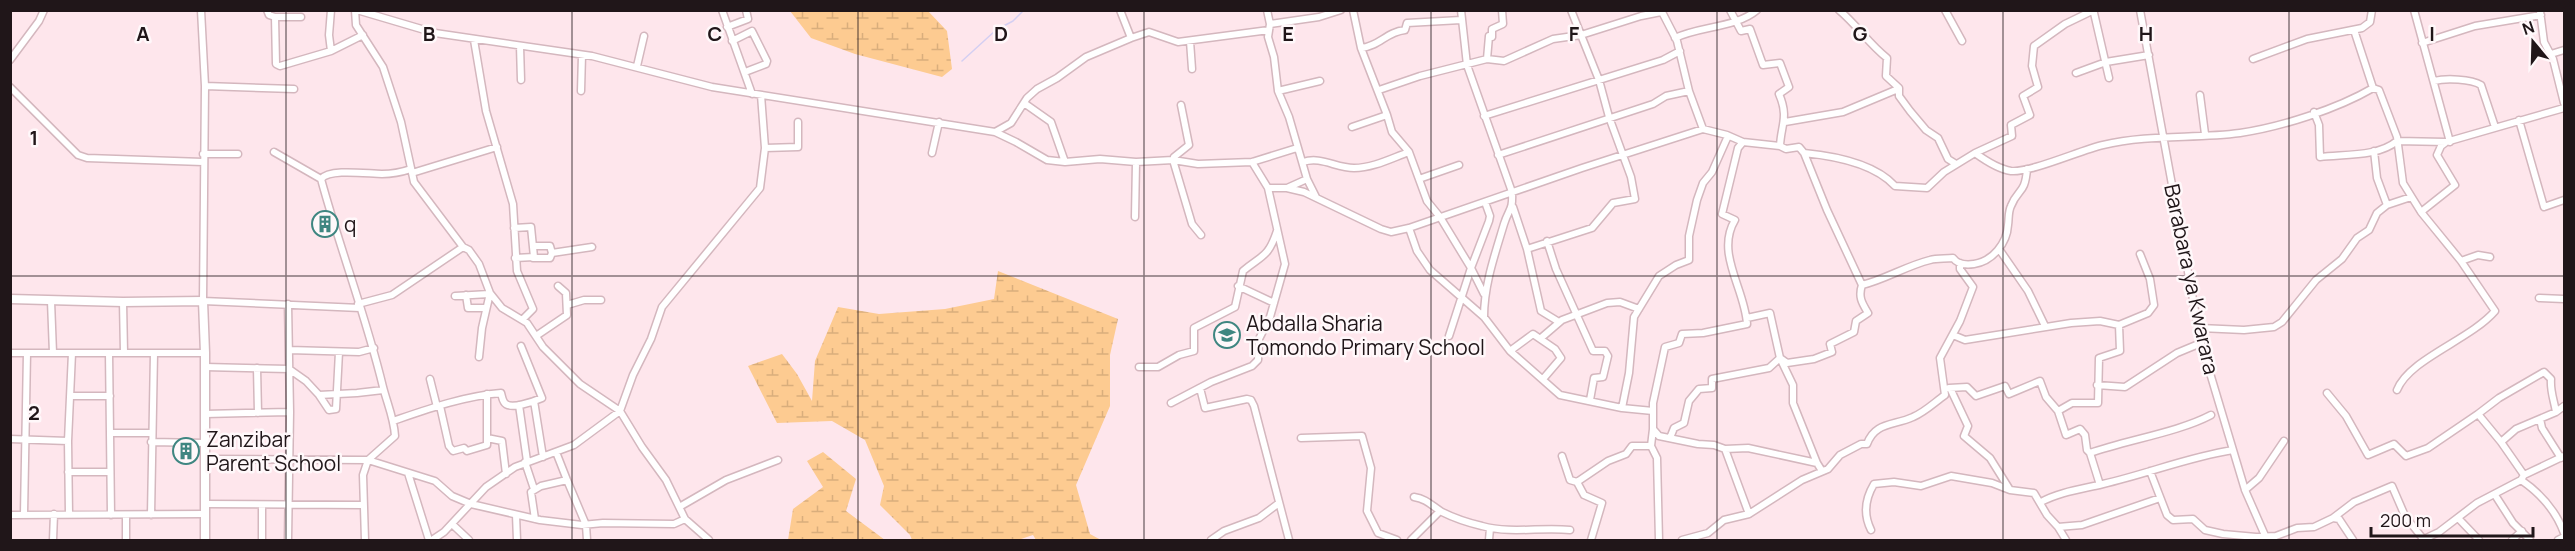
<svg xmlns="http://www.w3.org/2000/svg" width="2575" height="551" font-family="Manrope,sans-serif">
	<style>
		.wetland { fill: url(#wetland-marsh) }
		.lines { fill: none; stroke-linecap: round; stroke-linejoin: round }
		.stream { stroke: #d4cff2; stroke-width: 1.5 }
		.street-casing { stroke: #d4b7be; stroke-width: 9 }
		.secondary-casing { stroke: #d4b7be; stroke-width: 11 }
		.street { stroke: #fff; stroke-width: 6 }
		.secondary { stroke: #fff; stroke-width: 8 }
		.grid { fill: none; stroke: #201619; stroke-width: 1.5; stroke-opacity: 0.55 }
		.labels { text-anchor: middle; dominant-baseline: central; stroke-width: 5; stroke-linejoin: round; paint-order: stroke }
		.poi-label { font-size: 21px; fill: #201619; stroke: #fff8fa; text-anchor: start }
		.street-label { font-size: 21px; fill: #201619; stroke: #fff8fa }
		.grid-label { font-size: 20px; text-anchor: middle; font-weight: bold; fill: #201619; stroke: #fff8fa; stroke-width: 5; stroke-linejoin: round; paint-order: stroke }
	</style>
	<defs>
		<pattern id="wetland-marsh" width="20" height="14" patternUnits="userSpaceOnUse" patternTransform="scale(1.5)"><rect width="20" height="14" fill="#fdcb91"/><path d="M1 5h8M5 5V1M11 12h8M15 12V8" fill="none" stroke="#d9ae7c"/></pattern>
	</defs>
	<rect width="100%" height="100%" fill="#fee6ec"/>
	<path class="wetland" d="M790 11H928L947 31 952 69 942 77 855 54 811 38Z
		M998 271 1118 319 1110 355V406L1076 485 1090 534 1101 540H1036L1033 535 1018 540H912L910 535 880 505 884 486 865 440 832 421 777 423 748 366 782 354 797 374 812 401 815 361 838 307 879 314 945 309 994 299Z
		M823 452 856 479 846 511 885 540H788L793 509 823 487 807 461Z"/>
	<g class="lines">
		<path class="stream" d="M962 61 996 30 1013 21 1024 10"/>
		<defs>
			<path id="street" d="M201 10 205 86 203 301 360 308
				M267 10 269 15 275 17
				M331 10 329 35 331 51 363 35
				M355 10 356 25 383 67 401 122 414 182 463 247 469 250 479 264 490 293 502 308 527 323 543 347 580 384 620 411 642 447 666 480 685 519
				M357 10 435 33 592 56 712 87 995 132 1011 123 1027 98 1037 89 1057 78 1086 57 1131 38 1149 32 1178 42 1269 30
				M722 10 752 94
				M1120 10 1131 38
				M1267 10 1270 24 1268 37 1274 57 1278 91 1289 117 1307 179 1316 197
				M1461 10 1467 65 1512 192C1513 211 1509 208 1504 224 1495 254 1484 285 1484 317
				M1661 10 1677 41 1689 91 1703 129
				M1730 10 1741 31 1750 29 1763 65 1780 63 1789 87 1779 94C1789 117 1781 125 1780 146
				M1839 10C1857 25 1869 44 1887 58L1886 76 1899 88V96L1910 111 1926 130 1938 138 1948 159 1956 164
				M1945 10 1962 41
				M2140 10 2201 343 2245 490 2267 540
				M2414 10 2450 142
				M2540 11 2544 42 2553 59 2564 103
				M2094 13 2109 78
				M301 17H275L276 64 280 66 331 51
				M1270 24 1319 17 1341 10
				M727 27 748 19 746 10
				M2354 30 2373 88 2379 90 2397 137 2403 183 2421 212 2461 261 2495 311C2470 340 2409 359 2397 390
				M1675 38C1699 26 1736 28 1757 10
				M474 40 486 111 513 204 517 271 533 309 523 319
				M732 41 752 31 767 61 766 64 745 72
				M1190 41 1192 69
				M2422 43 2475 26 2541 15
				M520 46 521 80
				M1361 48C1380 46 1386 32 1405 30L1407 23 1461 20
				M2551 54 2564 50
				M1487 59 1489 36 1492 37V29L1503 24 1502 10
				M2253 59 2307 39 2362 28 2370 22 2372 10
				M10 60 39 21 44 10
				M637 66 644 36
				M2076 73 2106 62 2149 55
				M2434 81C2446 78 2471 79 2481 85L2495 127
				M205 86 294 89
				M10 87 78 155 87 158 203 162
				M1379 90 1420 76 1487 59 1504 61 1553 39 1581 35 1641 16 1661 12
				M581 91 582 55
				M1278 91 1320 81
				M2200 95 2205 134
				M1024 103 1051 122 1065 162
				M1181 105 1189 145 1174 157 1173 160 1192 224 1201 235
				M2314 112 2319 125 2320 157C2344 154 2378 157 2397 141L2446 142 2564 108
				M1387 115 1392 132 1409 152 1427 201 1440 217 1471 268 1449 336
				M1484 116 1663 60 1680 51
				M2519 120 2544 207 2564 200
				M1785 122 1843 112 1898 89
				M1352 127 1387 115 1361 48 1353 10
				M995 132 1016 142 1047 160 1065 162 1100 159 1136 162 1173 160 1198 164 1252 162 1297 148
				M765 148 798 147V122
				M2374 151 2377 178 2387 205
				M274 152 321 179C340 249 366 316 383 387 387 403 394 418 395 436L368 460 363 475 365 540
				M932 153 939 122
				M1804 153 1827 210 1862 285C1886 279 1906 266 1930 260 1937 258 1945 259 1953 258 1958 265 1967 265 1974 264 1993 261 2007 243 2008 225 2009 219 2008 212 2011 206 2018 188 2025 195 2027 169
				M1975 153 2012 136 2011 125 2030 115 2023 96 2038 87 2032 66 2034 46 2065 24 2094 10
				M203 154H238
				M1498 155 1653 104 1666 96 1689 91
				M1252 162 1268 188H1287L1304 192 1381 229 1391 232 1409 228 1582 168 1703 129 1727 135 1743 142 1780 146 1786 149 1799 147 1804 153C1835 156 1874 163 1895 186L1927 188 1944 172 1975 153C1986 161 1998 169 2011 171 2030 173 2081 150 2103 145 2149 134 2194 139 2240 133 2281 127 2337 109 2373 88
				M1303 162C1321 156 1336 168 1354 168 1373 168 1392 158 1409 152
				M412 173 497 147
				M321 179C330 168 368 174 382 174 392 174 402 172 411 169
				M1419 179 1459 165
				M1287 188 1307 179
				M1513 207 1527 249 1541 311 1559 322
				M2421 212 2455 185 2437 155 2441 146 2445 143
				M1135 217 1136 162
				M514 228 531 227 534 257 515 258
				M1409 228 1417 251 1430 270 1484 317 1510 351 1560 395 1622 408 1653 411V429L1659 436 1698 444 1714 445 1725 449 1748 448 1817 463 1822 471
				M1547 241 1556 269 1593 351H1605L1608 356 1603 377 1594 378 1590 400
				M533 246H550L552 253
				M1527 249 1592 228 1613 203 1635 199 1631 177 1609 117 1599 80 1571 10
				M1999 249 2028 291 2045 326
				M533 258H550L552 253 592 247
				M2461 261 2478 255 2490 257
				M1238 286 1274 303
				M1484 294 1471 268 1489 221 1490 216 1485 202
				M466 295 468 308H486
				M455 296 489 294
				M2539 298 2564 299
				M51 301 53 353
				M123 302 124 353
				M358 304 392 295 463 247
				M567 305 584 300H601
				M1747 318 1770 313 1780 358 1793 385V403L1817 463
				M2200 328 2244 330 2274 327 2282 322 2316 280 2342 259 2357 238 2369 230 2377 213 2387 205 2411 197
				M1953 335 1965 340 2071 323 2100 321 2119 325 2148 313 2154 305 2150 279 2140 254
				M536 336 567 315 566 293 558 286
				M1541 338 1562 320 1607 303 1620 302 1639 309
				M289 350 359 352 374 348
				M1510 351 1533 334 1555 349 1561 358 1543 379
				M10 353H205
				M109 353 111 515
				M479 357 482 328 490 293
				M205 367 289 369 306 381 319 395 357 393 383 390
				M1139 367H1158L1179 355 1194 351V328L1235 307 1243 271C1262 255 1268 258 1277 231
				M257 368 258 413
				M430 379 437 407
				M2097 385 2125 387 2177 353 2201 343
				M1200 388 1205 408 1247 399 1251 400 1254 406 1289 540
				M1949 388 1967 387 1976 396 2005 386 2009 394 2040 381 2046 397 2058 411 2066 435 2080 429 2085 435 2087 450 2090 453 2100 485
				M1950 388 1968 426 1964 436 1990 458 2010 490 2034 493 2047 515 2058 527 2082 525 2160 498
				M2327 393 2346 416 2368 455 2394 444 2406 456 2428 448 2478 414 2501 442 2524 475
				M487 394V438L502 441 506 474
				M319 395 329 410 336 409 339 352
				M70 396H110
				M534 401 543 457
				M1171 403 1211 382 1252 366 1258 360 1259 339 1270 317 1285 264 1268 188
				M519 405 527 461
				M440 406 449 446 453 451 464 448 467 451 487 445V438
				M1622 408 1629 373 1634 317 1659 276 1676 265 1689 260V236L1697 200 1703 183 1712 172 1728 136
				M1653 411V403L1665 347 1679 343 1682 334 1703 333 1747 324C1745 289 1715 253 1735 220L1722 214 1738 148 1743 142
				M2058 411 2072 403H2098L2099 358 2120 351 2119 325
				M205 414 290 412
				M2478 414 2499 398 2544 372 2551 379C2550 391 2554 400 2556 412
				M2540 419 2542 428 2561 458
				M393 421C428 409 464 396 501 393 502 396 502 399 504 402 509 411 535 401 542 398L521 346
				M1653 429 1651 446 1657 458 1659 540
				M110 433H151
				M1301 438 1362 436 1371 468 1367 511 1378 533 1397 540
				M1670 438 1674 428 1684 423 1689 401 1699 389 1712 388V379L1769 368 1780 358 1787 363 1814 359 1832 352 1830 344 1854 332 1856 321 1868 313C1862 303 1858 297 1862 285
				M10 439 68 441
				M151 442 205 443
				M2501 442 2516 429 2556 412 2564 406
				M1725 449 1749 514
				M556 452 567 480
				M2090 453C2127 440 2179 432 2211 415
				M1562 456 1570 480 1577 482 1584 495 1602 503 1591 540
				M205 459 368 460 435 481 452 496 471 504 540 520 582 525 603 523 674 524 685 519 709 540
				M525 462 534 489
				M2150 471 2167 515 2173 520 2193 519 2205 530 2223 534 2256 537 2276 536 2297 528 2314 527 2333 518 2339 519 2353 540
				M68 472H109
				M408 473 429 540
				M2521 480C2540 493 2556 511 2564 533
				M1577 482 1608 461 1626 454 1632 446H1651
				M2245 490 2259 478 2284 441
				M2495 495 2513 523 2530 540
				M1414 497C1427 499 1432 506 1442 512 1454 518 1469 523 1482 526 1512 534 1540 527 1570 530
				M2041 502C2059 492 2082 489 2103 484 2147 474 2188 457 2233 450
				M205 504 363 505
				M262 505V540
				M681 506 726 480 778 460
				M24 514 27 353
				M69 514 68 441 72 353
				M10 515 205 514
				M151 515 154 353
				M516 515 517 540
				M2333 518 2354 502 2392 486 2405 516 2424 540
				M2458 518 2479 540
				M535 519 531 492 541 486 567 480 586 525 587 540
				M452 524 469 540
				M2058 527 2066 540
				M1871 530C1863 514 1865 499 1874 484L1894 482 1921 486 1951 476 1992 483 2010 490
				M53 540 54 514
				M126 540V515
				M288 540 290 412 288 304
				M432 540 444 532 486 487 515 467 574 445 620 411 633 375 651 339 662 307 760 188 765 148 761 95
				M1211 540 1224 531 1259 518 1279 503
				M1411 540 1440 511
				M1489 540 1490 528
				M1682 540 1708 533 1724 520 1749 514 1802 480 1828 469 1840 455 1861 444H1867C1875 422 1893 426 1913 417 1925 412 1935 402 1945 395L1940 358 1960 321 1973 287 1960 269V263
				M2422 540 2439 532 2477 503 2521 480 2524 475 2564 456
				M2512 540 2522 531
				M2558 540 2564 537"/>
			<path id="secondary" d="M10 299 123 302 203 301 205 353V540"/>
		</defs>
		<use href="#street" class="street-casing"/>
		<use href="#secondary" class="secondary-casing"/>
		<use href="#street" class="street"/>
		<use href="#secondary" class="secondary"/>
	</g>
	<path class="grid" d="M286 10V540M572 10V540M858 10V540M1144 10V540M1431 10V540M1717 10V540M2003 10V540M2289 10V540M10 276H2564"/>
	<defs>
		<symbol id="building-ring" viewBox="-11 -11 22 22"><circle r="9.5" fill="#fff8fa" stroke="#3f8681" stroke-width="1.5"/><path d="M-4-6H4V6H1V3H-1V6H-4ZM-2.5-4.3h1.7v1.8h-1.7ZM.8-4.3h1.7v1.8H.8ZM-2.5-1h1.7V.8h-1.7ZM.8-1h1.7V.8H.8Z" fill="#3f8681"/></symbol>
		<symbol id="school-ring" viewBox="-11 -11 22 22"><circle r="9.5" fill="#fff8fa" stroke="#3f8681" stroke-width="1.5"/><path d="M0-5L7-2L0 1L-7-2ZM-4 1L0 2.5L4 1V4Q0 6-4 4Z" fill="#3f8681"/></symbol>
	</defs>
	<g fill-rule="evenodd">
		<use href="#building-ring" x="310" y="209" width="30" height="30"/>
		<use href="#school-ring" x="1212" y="320" width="30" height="30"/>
		<use href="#building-ring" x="171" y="436" width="30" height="30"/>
	</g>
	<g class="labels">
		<g class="poi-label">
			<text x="344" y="224">q</text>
			<text x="1246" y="323">Abdalla Sharia<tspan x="1246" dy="24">Tomondo Primary School</tspan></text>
			<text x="206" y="439">Zanzibar<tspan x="206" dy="24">Parent School</tspan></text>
		</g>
		<g class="street-label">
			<text transform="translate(2192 279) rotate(78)">Barabara ya Kwarara</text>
		</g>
	</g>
	<g class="grid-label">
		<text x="143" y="41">A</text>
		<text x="429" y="41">B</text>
		<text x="715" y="41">C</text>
		<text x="1001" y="41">D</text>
		<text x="1288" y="41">E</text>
		<text x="1574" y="41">F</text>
		<text x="1860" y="41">G</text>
		<text x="2146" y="41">H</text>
		<text x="2432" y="41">I</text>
		<text x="34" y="145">1</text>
		<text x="34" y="420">2</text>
	</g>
	<rect width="2575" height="551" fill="none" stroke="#201619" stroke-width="24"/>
	<g transform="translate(2533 42) rotate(341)" stroke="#fff8fa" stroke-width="4.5" paint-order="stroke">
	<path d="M0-4.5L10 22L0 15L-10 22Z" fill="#201619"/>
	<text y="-9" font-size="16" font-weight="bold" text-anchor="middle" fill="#201619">N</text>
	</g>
	<path d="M2371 527v9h162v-9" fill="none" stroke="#201619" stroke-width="3"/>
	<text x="2380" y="527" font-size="18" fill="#201619" stroke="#fff8fa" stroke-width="4.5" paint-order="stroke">200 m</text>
</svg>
